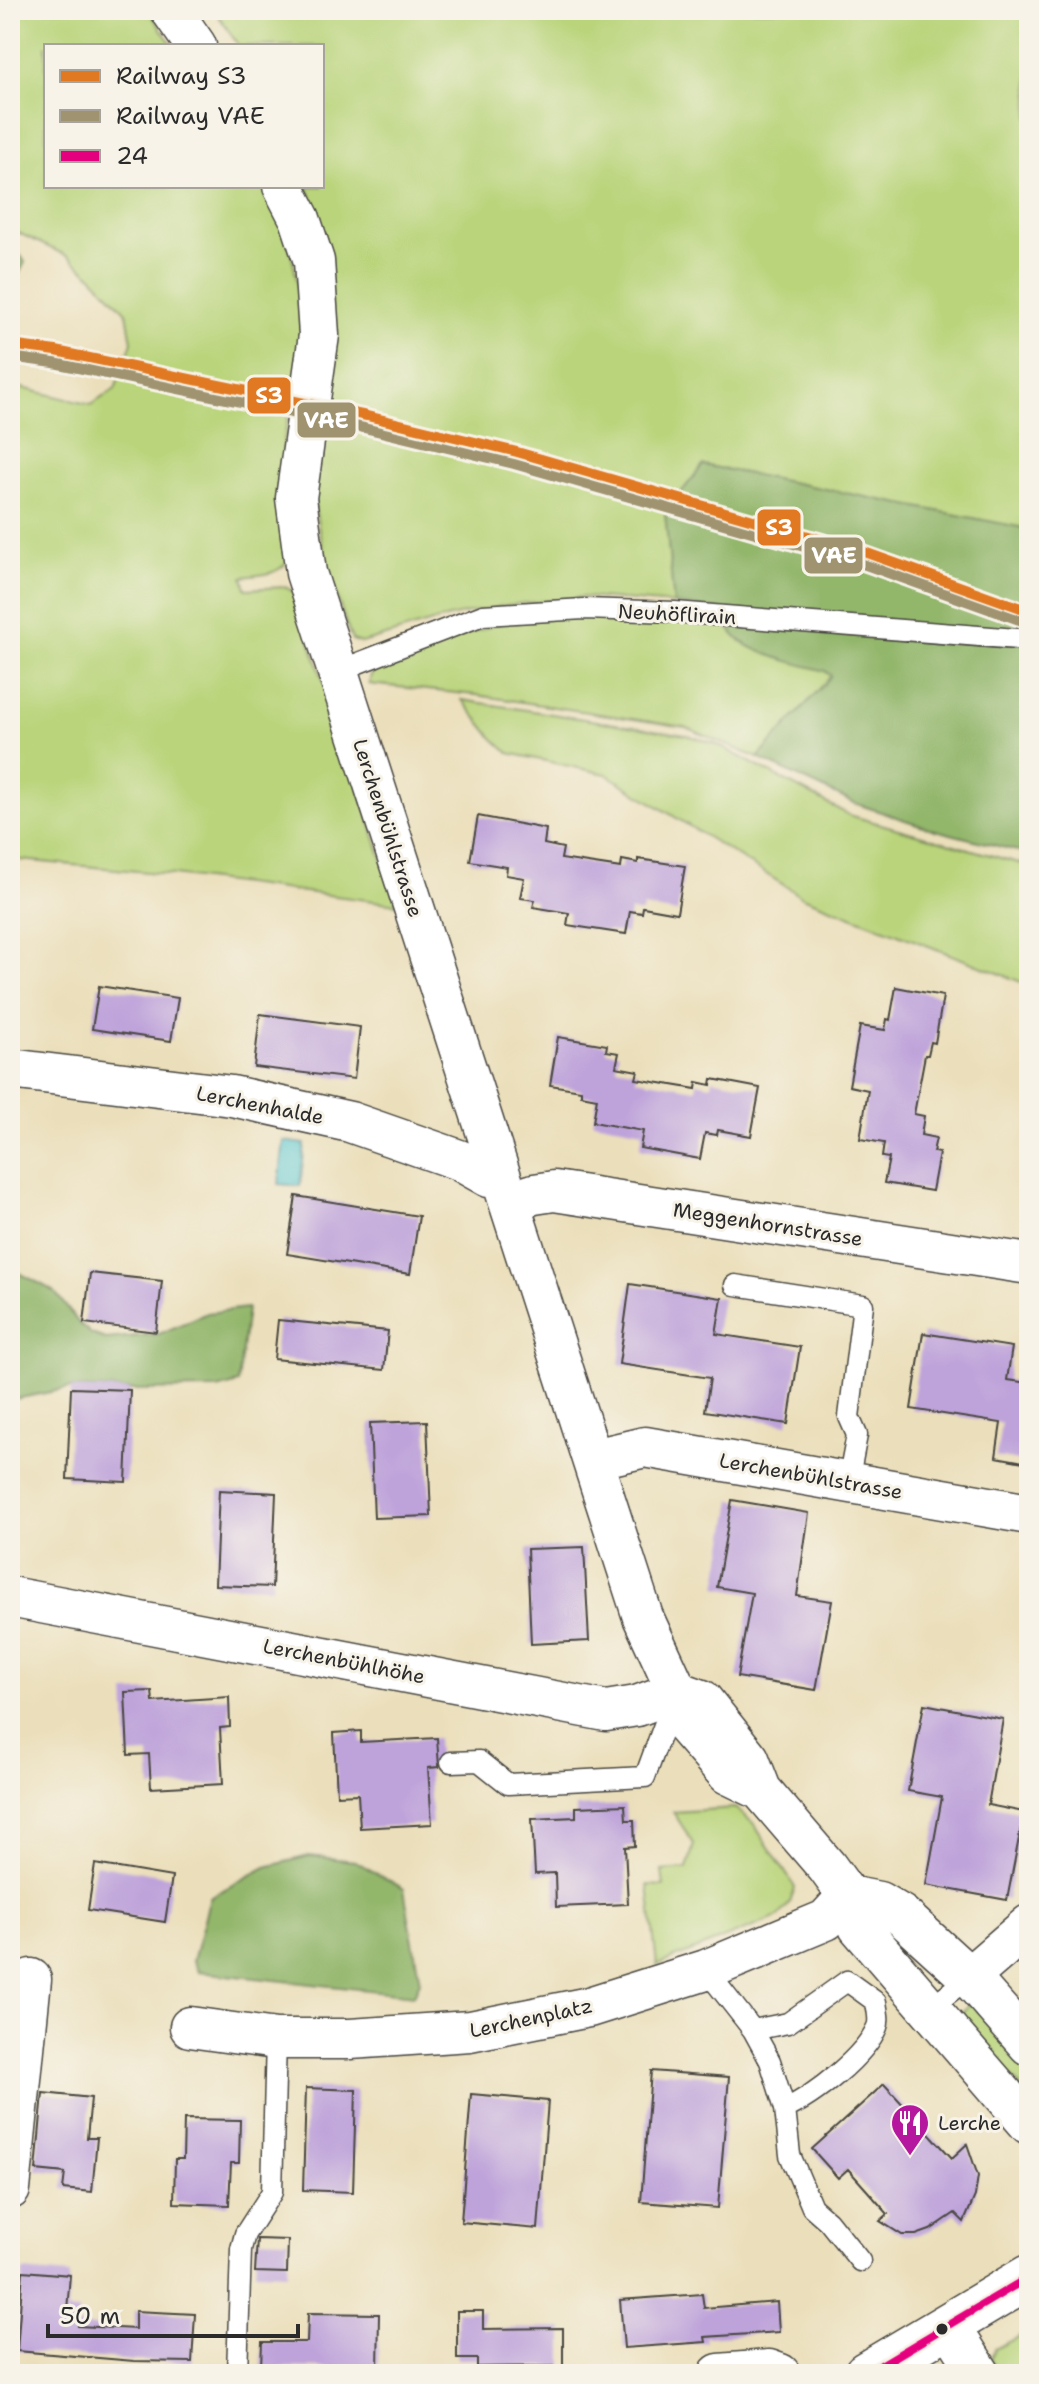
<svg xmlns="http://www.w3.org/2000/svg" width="1039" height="2384" font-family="'Shantell Sans',sans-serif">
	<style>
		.green { fill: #b9d47a; stroke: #728052; stroke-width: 2 }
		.forest { fill: #92b66a; stroke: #5e704a; stroke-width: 2 }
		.water { fill: #5ac7cf; stroke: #42797d; stroke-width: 2 }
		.building { fill: #bea3da }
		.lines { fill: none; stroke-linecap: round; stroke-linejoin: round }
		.lane-casing { stroke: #484641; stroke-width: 23 }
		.street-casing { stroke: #484641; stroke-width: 43 }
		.primary-casing { stroke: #484641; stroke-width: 47 }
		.lane { stroke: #fff; stroke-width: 20 }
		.street { stroke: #fff; stroke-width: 40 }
		.primary { stroke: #fff; stroke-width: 44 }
		.bus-1-casing { stroke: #f7f3e8; stroke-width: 14 }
		.bus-1 { stroke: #e5007d; stroke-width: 8 }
		.rail-1-casing { stroke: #f7f3e8; stroke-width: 16 }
		.rail-2-casing { stroke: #f7f3e8; stroke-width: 16 }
		.rail-1 { stroke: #e07921; stroke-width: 10 }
		.rail-2 { stroke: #9f9370; stroke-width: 10 }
		.bus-dot { fill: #2b2b2b; stroke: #f7f3e8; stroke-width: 3 }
		.labels { text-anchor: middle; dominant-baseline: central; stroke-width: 6; stroke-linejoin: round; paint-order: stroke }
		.street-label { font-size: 20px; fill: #2b2b2b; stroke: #f7f3e8 }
		.poi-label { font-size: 20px; fill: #2b2b2b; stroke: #f7f3e8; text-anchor: start }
		.line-badge { stroke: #f7f3e8; stroke-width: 3 }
		.badge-label { font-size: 22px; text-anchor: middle; font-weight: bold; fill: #fff }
	</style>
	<rect width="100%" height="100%" fill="#f7f3e8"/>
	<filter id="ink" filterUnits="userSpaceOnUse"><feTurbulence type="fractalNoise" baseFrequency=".0125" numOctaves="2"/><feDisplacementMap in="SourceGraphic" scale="16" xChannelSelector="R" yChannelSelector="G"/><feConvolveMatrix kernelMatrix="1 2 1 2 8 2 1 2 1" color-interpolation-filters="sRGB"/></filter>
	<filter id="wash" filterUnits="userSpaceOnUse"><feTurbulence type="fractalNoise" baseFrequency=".006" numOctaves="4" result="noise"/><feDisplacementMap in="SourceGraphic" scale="32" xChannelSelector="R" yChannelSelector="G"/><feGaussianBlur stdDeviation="1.8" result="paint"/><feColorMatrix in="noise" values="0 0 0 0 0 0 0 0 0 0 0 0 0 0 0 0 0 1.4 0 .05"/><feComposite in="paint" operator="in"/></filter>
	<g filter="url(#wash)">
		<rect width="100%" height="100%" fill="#ebdfbb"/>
		<path class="green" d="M10 10H148L173 46H46V186H266C291 232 304 298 301 351 300 375 291 399 287 423 278 471 278 514 287 562 276 576 259 574 243 577L246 589 285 587 294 592 397 904 158 873 10 859V385L91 405 115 389 132 342 127 313 92 276 68 256 10 229Z
			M225 10H1029V529L703 465 665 513 674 604 584 597 507 605 449 617 362 643 352 640C334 591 319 544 313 492L317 211 307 186H322V46H239L218 15Z
			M570 615 729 624 740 641 773 656 825 671 832 676 758 758 685 727 476 695 369 684 371 675 386 663 452 639 504 622Z
			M462 700 686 735 714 743 849 815 1029 866V985L803 897 606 774 509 753 493 738Z
			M735 1808 753 1823 795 1887 790 1903 778 1917 657 1965 648 1885 664 1886 662 1871 687 1869 694 1844 673 1812Z
			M971 2002 1029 2065V2096L960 2022 963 2011Z
			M1029 2331V2374H1000L990 2359 995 2349Z"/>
		<path class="forest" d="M10 249 21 256 25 262 18 276 10 284Z
			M703 465 1029 529V854L935 830 854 803 758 758 831 676 825 671C801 664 742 653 730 629 727 624 726 616 725 610L674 604 665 513Z
			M10 1268 54 1291 78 1322 91 1334 106 1339 159 1334 207 1313 247 1308 238 1383 218 1389 130 1390 71 1388 10 1400Z
			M309 1856 355 1861 404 1889 420 1982 414 1995 199 1972 193 1961 210 1897 266 1867Z"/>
		<path class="water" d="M284 1141 305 1144 300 1186 279 1184Z"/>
		<g id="blocks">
			<path class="building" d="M478 816 546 829 544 844 563 848 561 859 621 868 622 860 638 863V859L685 866 677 913 643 907 642 913 630 911 626 934 567 925 569 913 533 907 535 900 520 898 524 878 506 875 507 867 470 861Z
				M99 986 178 998 171 1041 92 1029Z
				M896 987 943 996 935 1043 931 1042 928 1055H925L914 1114 924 1116 921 1135 936 1138 933 1152 939 1153 932 1191 884 1183 889 1158 882 1157 884 1143 860 1139 868 1090 849 1086 860 1026 885 1030 887 1019 890 1020Z
				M260 1014 360 1027 354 1079 254 1067Z
				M558 1037 607 1045 606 1051 619 1053 616 1067 638 1071 636 1079 696 1089 697 1082 711 1085 712 1079 760 1088 751 1136 718 1130 717 1135 705 1133 700 1159 640 1148 643 1131 593 1122 597 1098 581 1095V1090L550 1085Z
				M296 1196 419 1216 410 1274 287 1254Z
				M90 1273 162 1281 156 1332 84 1323Z
				M630 1284 722 1298 716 1334 800 1347 788 1424 705 1411 710 1378 619 1364Z
				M278 1320 388 1331 384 1370 274 1359Z
				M923 1333 1012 1347 1007 1380 1029 1383V1463L996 1457 1001 1423 911 1409Z
				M71 1388 130 1390 126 1482 67 1479Z
				M427 1421 431 1516 374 1518 370 1423Z
				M219 1490 276 1493 272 1587 215 1585Z
				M732 1500 809 1513 797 1596 832 1601 816 1690 737 1677 752 1593 717 1587Z
				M584 1547 589 1641 531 1644 527 1549Z
				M152 1691 153 1702 229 1697 230 1727 220 1728 223 1784 151 1788 149 1754 128 1755 125 1692Z
				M924 1704 1003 1719 988 1805 1024 1812 1007 1900 926 1885 942 1797 908 1791Z
				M361 1731V1742L437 1738 439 1767 428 1768 432 1824 360 1828 358 1794 337 1795 334 1733Z
				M625 1805 626 1820H634L635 1846 625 1847 628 1904 556 1907 555 1873 535 1874 532 1819 576 1817V1807Z
				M95 1864 172 1877 165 1922 88 1910Z
				M651 2071 729 2077 718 2208 641 2202Z
				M884 2084 952 2158 967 2144 978 2176 975 2196 964 2222 955 2213 930 2230 916 2235H902L880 2221 888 2214 848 2169 838 2178 812 2149Z
				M306 2088 356 2090 353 2192 303 2190Z
				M43 2093 91 2098 87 2138H97L92 2192 63 2189 65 2173 36 2170Z
				M471 2094 548 2101 538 2229 461 2222Z
				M184 2119 240 2120 239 2163H231L229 2205 174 2203 175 2159H183Z
				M257 2239 288 2240 287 2273 255 2272Z
				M23 2271 70 2275 67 2310 79 2311 78 2326 135 2329V2311L195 2314 192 2362 134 2361 17 2351Z
				M702 2294 704 2308 777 2302 779 2332 705 2337 706 2342 624 2348 620 2300Z
				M457 2311H483V2329L563 2328V2366L477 2367V2359H457Z
				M308 2313 379 2314 378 2369 261 2367 262 2342H307Z"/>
		</g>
	</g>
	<g filter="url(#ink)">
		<use href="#blocks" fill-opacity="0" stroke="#484641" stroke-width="2"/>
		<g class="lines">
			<defs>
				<path id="lane" d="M335 672 483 615 584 609 675 612 1029 640
					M735 1285 863 1305 849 1417 857 1435 848 1482
					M451 1762 479 1761 508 1784 645 1777 671 1706
					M706 1970 753 2030 770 2061 785 2109 790 2155 812 2207 828 2221 860 2261
					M930 2008 969 1977
					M753 2030 788 2023 847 1981 876 2002C877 2010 880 2020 877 2027 865 2056 814 2096 785 2109
					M237 2374 241 2249 245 2234 272 2192 276 2039"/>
				<path id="street" d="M171 10 196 46
					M283 186 300 219 314 261 319 335 296 498 306 573 643 1617 677 1691 678 1717 728 1774 761 1790
					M10 1069 232 1096 350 1122 459 1160 489 1177 500 1174
					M509 1202 534 1194 554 1191 1029 1264
					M594 1459 645 1447 1029 1514
					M10 1597 606 1711 637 1706 677 1691
					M677 1691 702 1700 749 1759 761 1790 827 1867 848 1896 859 1927 1029 2124
					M848 1896 879 1902 901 1915 969 1977 1029 2045
					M969 1977 1029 1925
					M190 2027 276 2039H350L470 2031 589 2007 706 1970 826 1920 848 1896
					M10 2189 31 1979
					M949 2325 980 2374
					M719 2374 769 2370 780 2374"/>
				<path id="primary" d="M866 2374 1029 2277"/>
			</defs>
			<use href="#lane" class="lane-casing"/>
			<use href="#street" class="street-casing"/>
			<use href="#primary" class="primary-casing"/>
			<use href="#lane" class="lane"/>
			<use href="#street" class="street"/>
			<use href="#primary" class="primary"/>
			<defs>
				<path id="bus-1" d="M866 2374 1029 2277"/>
			</defs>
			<use href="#bus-1" class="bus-1-casing"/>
			<use href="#bus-1" class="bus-1"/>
			<defs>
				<path id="rail-1" d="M10 345 56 351 367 416 517 452 864 552 1029 611"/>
				<path id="rail-2" d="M10 357 54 363 364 428 514 464 860 563 1025 622"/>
			</defs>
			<use href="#rail-1" class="rail-1-casing"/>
			<use href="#rail-2" class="rail-2-casing"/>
			<use href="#rail-1" class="rail-1"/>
			<use href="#rail-2" class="rail-2"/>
		</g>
	</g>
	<defs>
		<symbol id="restaurant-pin" viewBox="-11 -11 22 30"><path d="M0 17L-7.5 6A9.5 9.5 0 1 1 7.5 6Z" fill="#b5179e" stroke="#f7f3e8"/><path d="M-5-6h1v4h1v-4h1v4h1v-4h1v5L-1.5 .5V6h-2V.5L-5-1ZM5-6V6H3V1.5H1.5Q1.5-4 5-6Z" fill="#fff"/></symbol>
	</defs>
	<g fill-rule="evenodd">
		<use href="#restaurant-pin" x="888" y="2101" width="44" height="60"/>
	</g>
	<circle class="bus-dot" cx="942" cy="2329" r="7"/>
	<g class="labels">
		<g class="street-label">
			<text transform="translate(677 614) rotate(3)">Neuhöflirain</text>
			<text transform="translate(388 828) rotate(72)">Lerchenbühlstrasse</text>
			<text transform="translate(260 1105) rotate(11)">Lerchenhalde</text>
			<text transform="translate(768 1224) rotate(9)">Meggenhornstrasse</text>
			<text transform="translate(811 1476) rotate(10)">Lerchenbühlstrasse</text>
			<text transform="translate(344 1661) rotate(11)">Lerchenbühlhöhe</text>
			<text transform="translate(531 2018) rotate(-12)">Lerchenplatz</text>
		</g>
		<g class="poi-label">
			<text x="938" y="2123">Lerche</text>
		</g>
	</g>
	<g class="line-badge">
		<rect x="246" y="376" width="46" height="39" rx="8" fill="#e07921"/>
		<rect x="296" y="401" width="61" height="38" rx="8" fill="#9f9370"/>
		<rect x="756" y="508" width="46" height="39" rx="8" fill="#e07921"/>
		<rect x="803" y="536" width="61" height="39" rx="8" fill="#9f9370"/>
	</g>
	<g class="badge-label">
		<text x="269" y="403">S3</text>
		<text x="326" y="428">VAE</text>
		<text x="779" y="535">S3</text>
		<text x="834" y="563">VAE</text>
	</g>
	<rect width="1039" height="2384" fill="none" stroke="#f7f3e8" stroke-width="40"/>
	<rect x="44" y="44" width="280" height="144" fill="#f7f3e8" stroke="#a5a39c" stroke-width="2"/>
	<rect x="60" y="70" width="40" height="12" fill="#e07921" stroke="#a5a39c" stroke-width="2"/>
	<text x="116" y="84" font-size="24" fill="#2b2b2b">Railway S3</text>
	<rect x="60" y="110" width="40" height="12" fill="#9f9370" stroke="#a5a39c" stroke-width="2"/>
	<text x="116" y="124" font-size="24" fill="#2b2b2b">Railway VAE</text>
	<rect x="60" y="150" width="40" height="12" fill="#e5007d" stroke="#a5a39c" stroke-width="2"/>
	<text x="116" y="164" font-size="24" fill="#2b2b2b">24</text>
	<path d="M48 2324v12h250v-12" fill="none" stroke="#2b2b2b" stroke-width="4"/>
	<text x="60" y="2324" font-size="24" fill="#2b2b2b" stroke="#f7f3e8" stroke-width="6" paint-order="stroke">50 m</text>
</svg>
